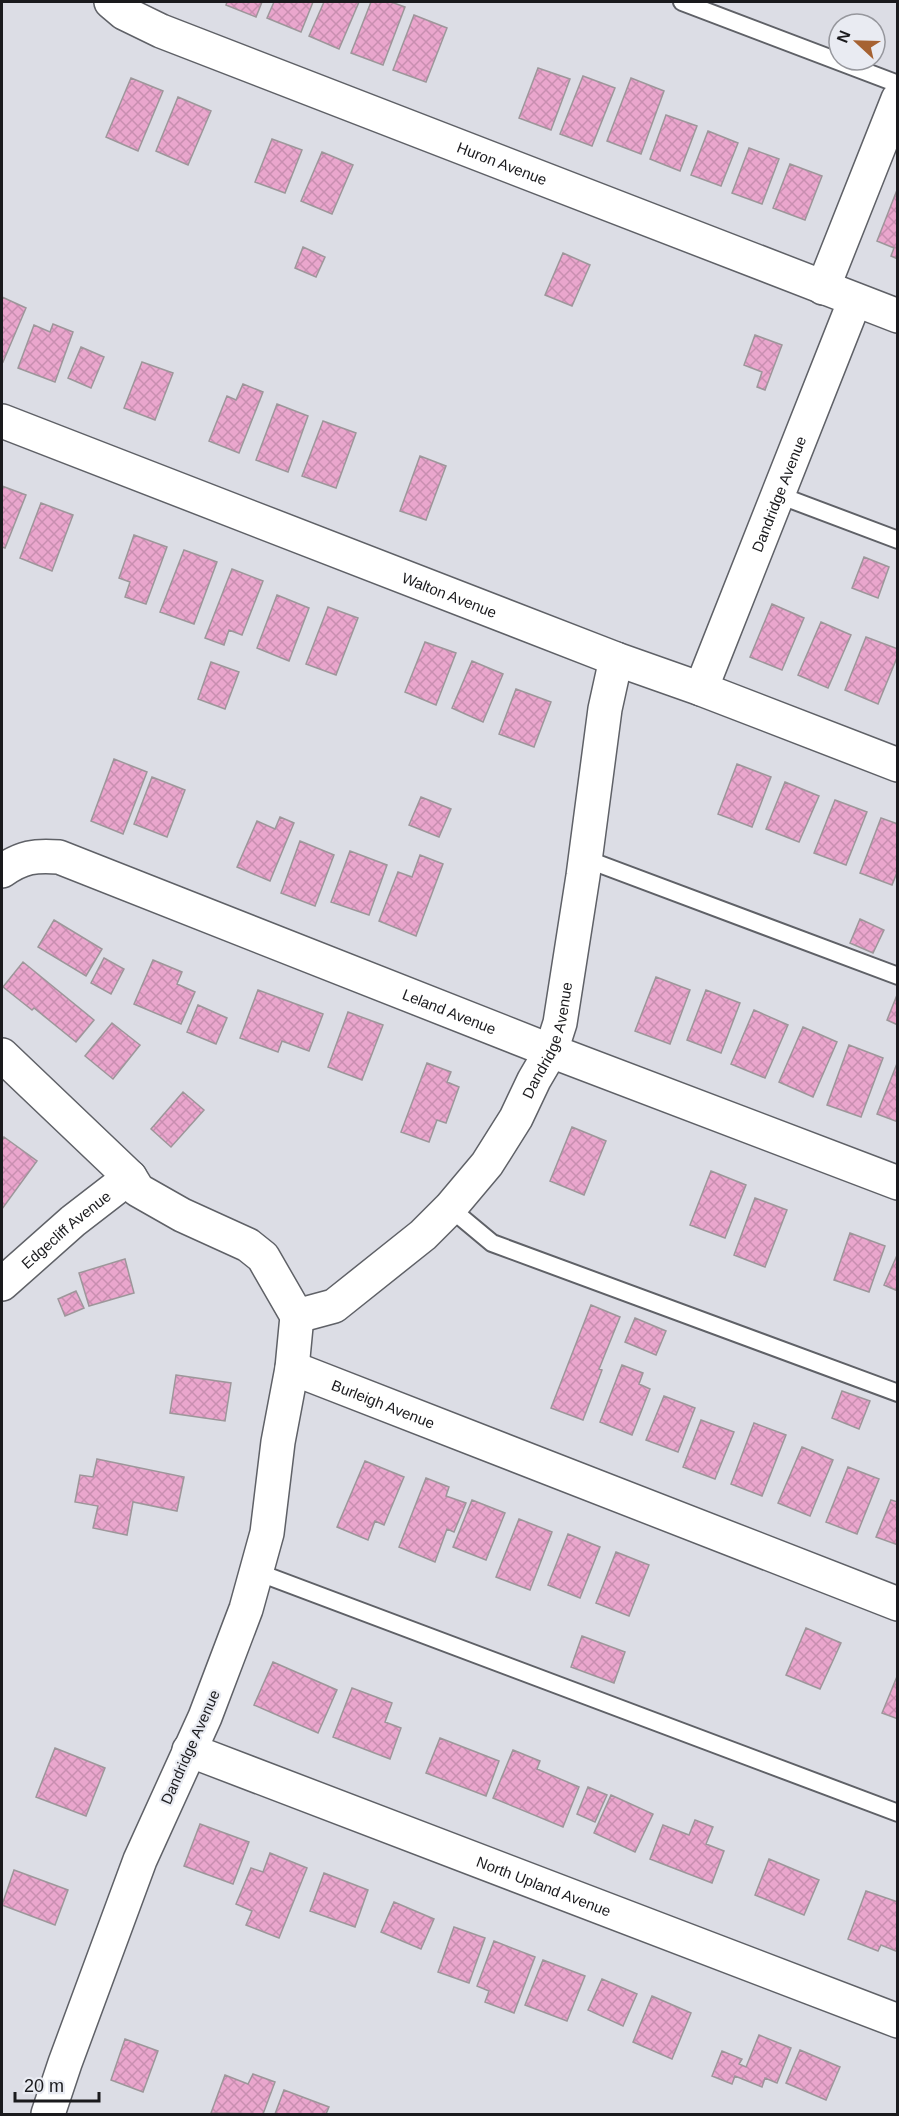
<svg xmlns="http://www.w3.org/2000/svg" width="899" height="2116" font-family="Arial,sans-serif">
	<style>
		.building { fill: url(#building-cross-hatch); stroke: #9d969a; stroke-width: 1.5 }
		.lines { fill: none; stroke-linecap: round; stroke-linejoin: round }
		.service-casing { stroke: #5f6167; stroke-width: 20 }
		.minor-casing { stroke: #5f6167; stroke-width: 36 }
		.service { stroke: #fff; stroke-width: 16 }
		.minor { stroke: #fff; stroke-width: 33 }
		.labels { text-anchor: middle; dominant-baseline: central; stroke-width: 4.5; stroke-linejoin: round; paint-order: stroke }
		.street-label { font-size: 15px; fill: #1a1a1d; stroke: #e9ebf2 }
	</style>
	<defs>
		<pattern id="building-cross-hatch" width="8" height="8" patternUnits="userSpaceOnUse" patternTransform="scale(1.5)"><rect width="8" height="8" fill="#eaa6cd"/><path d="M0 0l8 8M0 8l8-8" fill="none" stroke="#c88eb0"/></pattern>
	</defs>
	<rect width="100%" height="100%" fill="#dcdde5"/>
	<path class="building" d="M227 2H262L256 17 226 5Z
		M274 2H313L301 32 267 18Z
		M324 2H359L339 49 309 36Z
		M371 2H391L405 7 383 65 351 53Z
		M414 15 447 28 426 82 393 70Z
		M538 68 570 79 551 130 519 118Z
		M583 76 615 88 592 146 560 134Z
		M131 78 163 91 138 151 106 137Z
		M631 78 664 91 641 154 607 141Z
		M178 97 211 111 188 165 156 151Z
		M666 115 697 126 680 171 650 159Z
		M708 131 738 143 721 186 691 175Z
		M272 139 302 150 285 193 255 182Z
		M749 148 779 159 762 204 732 193Z
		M322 152 353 165 332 214 301 201Z
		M790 164 822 176 805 220 773 208Z
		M897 190H898V259L891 256 894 248 877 241Z
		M303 247 325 257 316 277 295 268Z
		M563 253 590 265 572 306 545 295Z
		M2 297 26 308 3 362 2 361Z
		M53 324 73 332 55 382 18 368 34 325 50 332Z
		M755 335 782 345 765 390 757 387 762 372 744 365Z
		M81 347 104 357 91 388 68 378Z
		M142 362 173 373 155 420 124 408Z
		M243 384 263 392 239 453 209 441 227 396 236 400Z
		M277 404 308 416 288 472 256 460Z
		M323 421 356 433 336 488 302 476Z
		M420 456 446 466 426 520 400 511Z
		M2 486 26 495 5 548 2 547Z
		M41 503 73 515 52 571 20 558Z
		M134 535 167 547 146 604 125 597 130 582 119 578Z
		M184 550 217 562 194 624 160 612Z
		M864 557 889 567 878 598 852 588Z
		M232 569 263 581 242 635 229 630 224 645 205 638Z
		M277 595 309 608 289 661 257 648Z
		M772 604 804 618 782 670 750 657Z
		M328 607 358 618 336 675 306 664Z
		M821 622 851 635 828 688 798 675Z
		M866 637 898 649V655L878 704 845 690Z
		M425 642 456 653 436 705 405 692Z
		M472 661 503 674 483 722 452 708Z
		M211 662 239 672 225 709 198 699Z
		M516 689 551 702 534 747 499 734Z
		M114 759 147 772 123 834 91 821Z
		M737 764 771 777 752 827 718 814Z
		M152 777 185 790 167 837 134 824Z
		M785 782 819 796 799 842 766 829Z
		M421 797 451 809 439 837 409 825Z
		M835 800 867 812 846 865 814 853Z
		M280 817 294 823 270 881 237 867 257 821 275 829Z
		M881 818 898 824V870L892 885 860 873Z
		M300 841 334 855 315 906 281 893Z
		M350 851 387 865 369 915 331 902Z
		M420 855 443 864 416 936 379 921 398 872 412 877Z
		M860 919 884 930 873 953 850 943Z
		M54 920 102 949 86 976 38 947Z
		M104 958 124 969 111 994 91 983Z
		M153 960 182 972 177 984 195 992 181 1024 134 1004Z
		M23 962 94 1020 76 1042 34 1008 32 1010 3 987Z
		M656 977 690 990 670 1044 635 1031Z
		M258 990 323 1014 309 1051 282 1041 278 1052 240 1038Z
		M706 990 740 1003 721 1053 687 1040Z
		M897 995H898V1025L887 1020Z
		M198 1005 227 1018 216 1044 187 1032Z
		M754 1010 788 1025 765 1078 731 1064Z
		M348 1012 383 1025 362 1080 328 1067Z
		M112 1023 140 1045 113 1079 85 1056Z
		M803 1027 837 1042 813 1097 779 1082Z
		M849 1045 883 1058 861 1117 827 1105Z
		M898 1061V1122L877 1114Z
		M427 1063 451 1072 447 1082 459 1087 446 1123 437 1120 429 1142 401 1132Z
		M183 1092 204 1110 171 1147 151 1129Z
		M572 1127 606 1141 584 1195 550 1181Z
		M4 1137 37 1161 2 1209V1141Z
		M711 1171 746 1185 725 1238 690 1225Z
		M755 1198 787 1210 765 1267 734 1255Z
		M850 1233 885 1246 869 1292 834 1280Z
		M898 1253V1291L884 1285Z
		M125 1259 134 1293 89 1306 79 1273Z
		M76 1291 84 1308 65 1316 58 1299Z
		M591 1305 620 1317 599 1369 602 1370 583 1420 551 1408Z
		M635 1318 666 1331 656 1355 625 1342Z
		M622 1365 643 1373 639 1384 650 1389 632 1435 600 1422Z
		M176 1375 231 1383 225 1421 170 1413Z
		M842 1391 870 1401 859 1429 832 1418Z
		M664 1396 695 1408 678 1452 646 1440Z
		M701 1420 734 1432 715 1479 683 1467Z
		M754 1423 786 1435 762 1496 731 1484Z
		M802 1447 833 1460 810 1516 778 1503Z
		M97 1459 184 1477 177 1511 133 1502 127 1535 93 1528 98 1506 75 1502 80 1475 93 1477Z
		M365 1461 404 1477 384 1525 375 1521 368 1540 337 1527Z
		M848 1467 879 1479 857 1534 826 1522Z
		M426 1478 449 1487 446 1496 466 1503 454 1532 447 1529 435 1562 399 1547Z
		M472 1500 505 1513 486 1560 453 1547Z
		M891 1500 898 1502V1545L876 1537Z
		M519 1519 552 1532 530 1590 496 1577Z
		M568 1534 600 1547 580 1598 548 1585Z
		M616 1552 649 1565 629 1616 596 1603Z
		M806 1628 841 1643 820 1689 786 1675Z
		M582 1636 625 1652 614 1683 571 1667Z
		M273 1662 337 1690 318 1733 254 1705Z
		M898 1674V1719L882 1713Z
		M352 1688 392 1703 385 1722 401 1728 390 1759 333 1737Z
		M440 1738 499 1761 486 1796 426 1773Z
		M55 1748 105 1768 86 1816 36 1797Z
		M513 1750 540 1761 537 1769 579 1787 563 1827 493 1798Z
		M588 1787 607 1795 595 1822 577 1814Z
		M611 1795 653 1814 635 1852 594 1833Z
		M695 1820 713 1827 706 1844 724 1851 712 1883 650 1859 663 1825 689 1835Z
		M200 1824 249 1842 233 1884 184 1866Z
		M270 1853 307 1868 279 1938 246 1925 252 1911 236 1904 251 1868 263 1872Z
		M769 1859 819 1880 804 1915 755 1895Z
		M14 1870 68 1890 55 1925 2 1905Z
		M324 1873 368 1890 355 1927 310 1911Z
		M866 1891 898 1902V1952L881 1945 878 1951 848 1939Z
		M394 1902 434 1919 421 1949 381 1932Z
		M454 1927 485 1938 469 1983 438 1972Z
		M494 1941 535 1957 514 2013 485 2002 489 1991 477 1986Z
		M543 1960 585 1976 567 2021 525 2005Z
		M602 1979 637 1994 623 2026 588 2010Z
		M652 1996 691 2013 672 2059 633 2042Z
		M759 2035 791 2048 777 2083 765 2078 762 2087 735 2076 732 2084 712 2076 722 2051 742 2059 739 2064 746 2067Z
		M125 2039 158 2051 143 2092 111 2080Z
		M800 2050 840 2067 826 2100 786 2083Z
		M253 2074 275 2082 263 2114 211 2113 225 2075 248 2084Z
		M284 2090 329 2107 326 2114H275Z"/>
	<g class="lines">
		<defs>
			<path id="service" d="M682 2 898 84
				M776 494 898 540
				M586 859 898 976
				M450 1208 492 1243 898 1393
				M257 1572 898 1813"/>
			<g id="minor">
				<path id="s1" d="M111 2 124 13 161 31 898 316"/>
				<path d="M823 288 898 99"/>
				<path id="s2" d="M2 421 616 659 701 689 898 765"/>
				<path id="s3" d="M701 689 855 300"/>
				<path id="s4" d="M2 871C22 857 35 855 59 857L551 1051 898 1183"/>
				<path d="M2 1055 130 1177 138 1190 182 1215 248 1245 263 1257 297 1316 292 1368 278 1442 267 1533 246 1609 205 1717 140 1860 65 2063 48 2114"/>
				<path id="s5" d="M2 1284 73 1221 130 1177"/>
				<path id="s6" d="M297 1316 334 1306 423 1235 450 1208 487 1164 516 1118 534 1080 551 1051 560 1023 583 876 605 709 616 659"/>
				<path id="s7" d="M292 1368 898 1604"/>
				<path id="s8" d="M189 1750 898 2021"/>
			</g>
		</defs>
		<use href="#service" class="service-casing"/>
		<use href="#minor" class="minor-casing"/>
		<use href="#service" class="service"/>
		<use href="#minor" class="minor"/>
	</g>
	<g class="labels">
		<g class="street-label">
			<text stroke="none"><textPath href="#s1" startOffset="424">Huron Avenue</textPath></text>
			<text stroke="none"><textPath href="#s3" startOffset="210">Dandridge Avenue</textPath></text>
			<text stroke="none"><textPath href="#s2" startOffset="480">Walton Avenue</textPath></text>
			<text stroke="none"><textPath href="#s4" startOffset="480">Leland Avenue</textPath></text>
			<text stroke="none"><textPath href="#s6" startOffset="387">Dandridge Avenue</textPath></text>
			<text stroke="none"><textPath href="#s5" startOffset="84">Edgecliff Avenue</textPath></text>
			<text stroke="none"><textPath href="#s7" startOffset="98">Burleigh Avenue</textPath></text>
			<text transform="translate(190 1747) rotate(-66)">Dandridge Avenue</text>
			<text stroke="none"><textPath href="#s8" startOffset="380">North Upland Avenue</textPath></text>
		</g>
	</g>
	<rect width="899" height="2116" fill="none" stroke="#1a1a1d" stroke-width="6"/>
	<g transform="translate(857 42) rotate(292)"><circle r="28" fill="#e9ebf2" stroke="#96979d" stroke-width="1.5"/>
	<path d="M0-4.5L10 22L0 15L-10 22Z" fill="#a66232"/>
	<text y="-9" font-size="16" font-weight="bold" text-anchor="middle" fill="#1a1a1d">N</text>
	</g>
	<path d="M15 2092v9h84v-9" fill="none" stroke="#1a1a1d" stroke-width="3"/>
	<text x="24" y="2092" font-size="18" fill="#1a1a1d" stroke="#e9ebf2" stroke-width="4.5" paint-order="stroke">20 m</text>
</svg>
